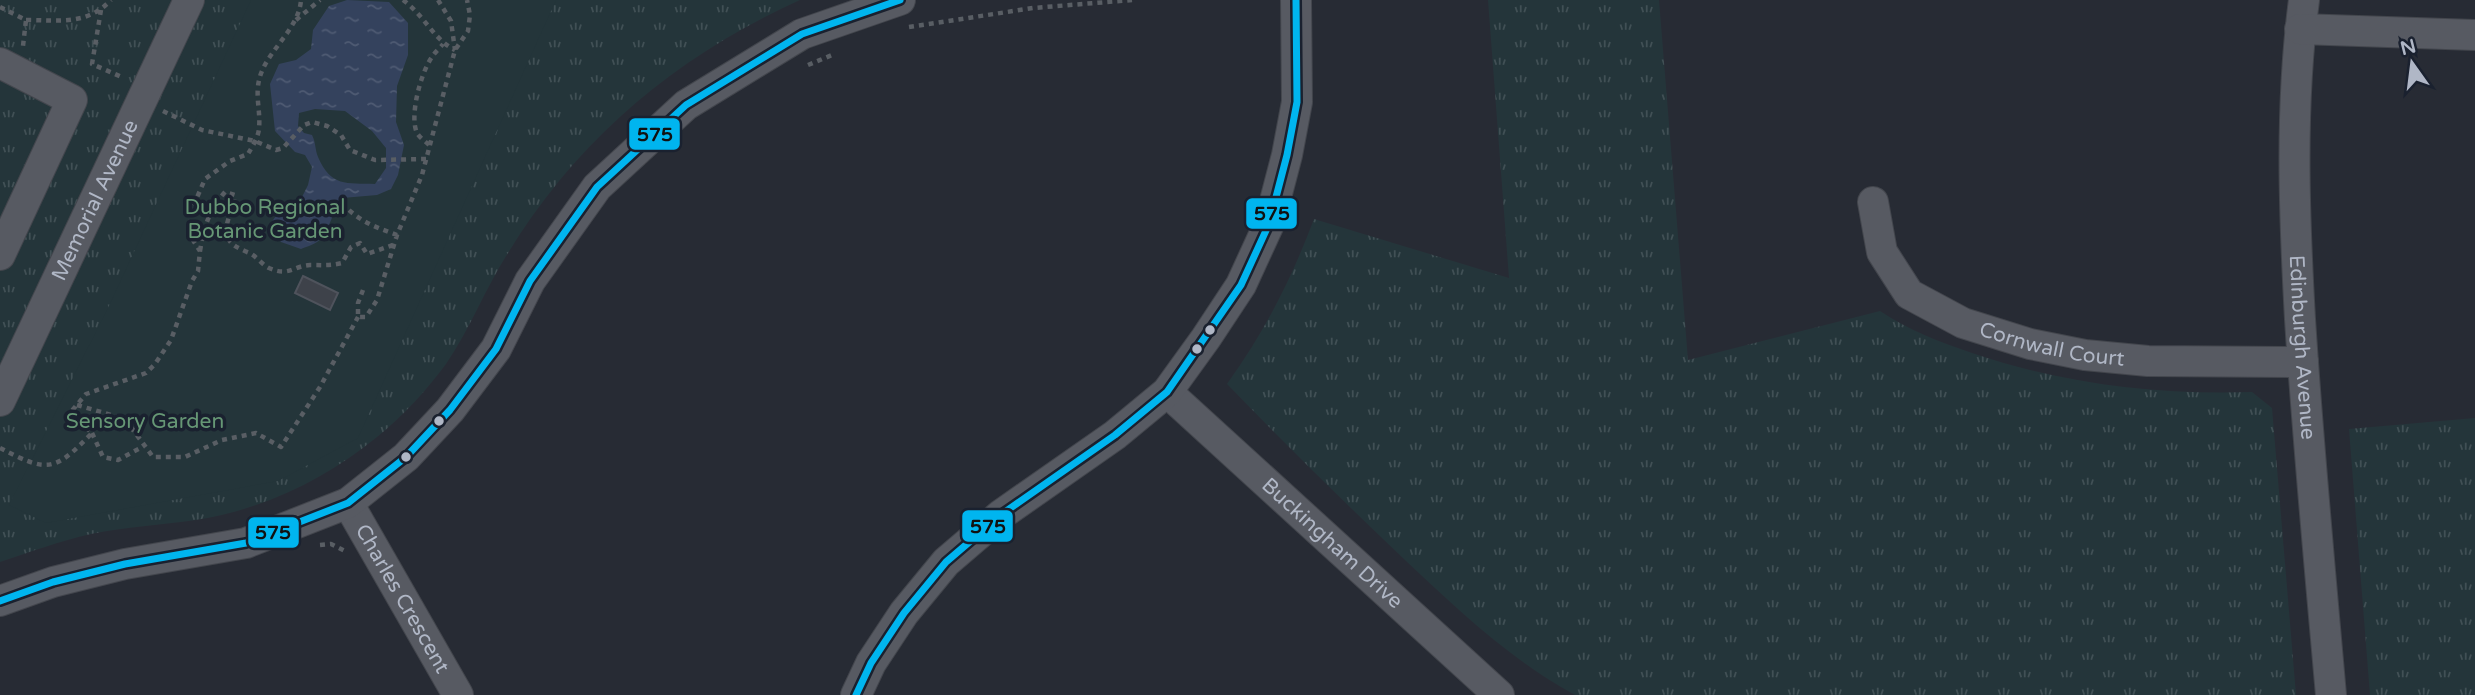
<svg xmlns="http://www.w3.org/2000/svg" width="2475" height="695" font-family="'Varela Round',sans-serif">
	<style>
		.grass { fill: url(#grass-tufts) }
		.garden { fill: #24353a }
		.water { fill: url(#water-ripples); fill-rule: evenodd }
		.building { fill: #3e424a; stroke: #4f535c; stroke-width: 2 }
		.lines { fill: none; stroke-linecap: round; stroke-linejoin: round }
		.minor-casing { stroke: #43464d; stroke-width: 32 }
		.path { stroke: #595e64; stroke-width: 4.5; stroke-dasharray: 5 5; stroke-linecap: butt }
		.minor { stroke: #575a62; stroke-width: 30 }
		.bus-1-casing { stroke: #1a212f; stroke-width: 12 }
		.bus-1 { stroke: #00b5ef; stroke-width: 7 }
		.bus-dot { fill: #b0b7c6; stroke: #1a212f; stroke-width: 2.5 }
		.labels { text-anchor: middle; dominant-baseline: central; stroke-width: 7; stroke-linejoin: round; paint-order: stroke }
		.street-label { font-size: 21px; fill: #b0b7c6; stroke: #1a212f }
		.park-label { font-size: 21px; fill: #669775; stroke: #1a212f }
		.line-badge { stroke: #1a212f; stroke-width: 2.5 }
		.pale-badge-label { font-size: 19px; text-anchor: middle; font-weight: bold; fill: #111 }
	</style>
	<defs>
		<pattern id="grass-tufts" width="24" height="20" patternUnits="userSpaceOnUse" patternTransform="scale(1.75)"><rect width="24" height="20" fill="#24353a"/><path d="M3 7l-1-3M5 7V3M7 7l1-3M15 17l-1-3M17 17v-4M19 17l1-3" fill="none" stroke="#415055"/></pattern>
		<pattern id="water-ripples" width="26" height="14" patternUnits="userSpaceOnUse" patternTransform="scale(1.75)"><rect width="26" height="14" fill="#34425d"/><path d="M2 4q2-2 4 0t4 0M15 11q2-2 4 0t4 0" fill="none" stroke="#4f5b73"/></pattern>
	</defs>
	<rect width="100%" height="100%" fill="#272b34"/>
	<path class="grass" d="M0 0H800C678 55 578 138 508 253 485 289 470 329 446 364 426 391 403 416 377 437 326 479 262 510 196 520 161 525 126 527 91 534 60 541 30 552 0 562Z
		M1488 0H1659L1688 360 1880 311C1908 330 1940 342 1972 353 2063 384 2157 395 2252 392L2272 408 2296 695H1575C1512 661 1457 609 1405 560 1344 502 1285 444 1227 384 1265 331 1291 280 1314 219L1509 278Z
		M2475 418V695H2370L2349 429Z"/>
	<path class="garden" d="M251 0H556L358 438 278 481 46 523 9 505 108 308Z"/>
	<path class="water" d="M347 0 389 2 408 23V55L397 86 396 122 404 145 398 175 391 189 377 195 342 198C332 210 330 233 317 242 313 245 305 247 301 249L281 242 269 226 280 210 301 199 308 185 312 167 305 155 295 152 275 131 270 84 279 64 296 60 311 49 313 30 329 6ZM315 109 345 111 372 131 386 148V168L375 184C346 183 331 187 318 157 315 150 316 143 312 135L304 133 298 126 299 113Z"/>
	<path class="building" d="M303 276 338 293 330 310 295 293Z"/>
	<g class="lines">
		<defs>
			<g id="minor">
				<path id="s1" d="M2304 0C2290 106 2294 212 2300 319 2308 444 2320 570 2331 695"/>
				<path d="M2300 29 2475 35"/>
				<path d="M0 63 72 100 0 255"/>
				<path id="s2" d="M1873 202 1882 252 1909 294 1963 323 2030 344 2085 355 2148 361 2303 362"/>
				<path id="s3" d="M1167 392 1499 695"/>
				<path id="s4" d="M0 401 189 0"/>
				<path id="s5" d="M348 503 458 695"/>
				<path d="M0 601 53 582 125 564 246 543 348 503 406 457 450 410 496 349 530 281 597 187 686 105 802 34 900 0"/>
				<path d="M856 695 871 663 904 613 946 562 1002 514 1115 435 1167 392 1206 338 1241 285 1269 224 1287 155 1297 102 1296 0"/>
			</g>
		</defs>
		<use href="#minor" class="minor-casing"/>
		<path class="path" d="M403 0C424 15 434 40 455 50
			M438 0 451 21 455 50
			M0 7 26 20 23 46
			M101 10 92 64 124 78
			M26 20C59 20 86 26 111 0
			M296 20 320 0
			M909 27 1033 8 1132 0
			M808 65 832 55
			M163 111 202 130 255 141 276 150 283 148 304 125 312 122 327 126 341 135 350 150 375 160 426 159
			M429 145C425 141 420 138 417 133 409 116 421 72 432 57 435 52 440 48 443 44
			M342 203C358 221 375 227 397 235
			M200 251C204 227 209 210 225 192L235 195C234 208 223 226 227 236 231 246 239 248 247 252 256 255 261 264 269 268 289 277 293 266 310 265 323 265 329 266 342 263L351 247 360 243 367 254 393 245
			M363 290 358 303V317H366L377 300 397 235 422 175 455 50 468 31 470 15 467 0
			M77 405 125 419 153 457H185L222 440 256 433 281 447 320 387 358 317
			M92 433 103 457 118 460 144 446
			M0 448C48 473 54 472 92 433L70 413 86 394 146 373 155 364 171 340 192 281 198 271 200 251 189 234 192 209 205 179 230 161 248 154C252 147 258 138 259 129 261 108 253 92 262 71 272 47 299 27 301 0
			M320 545 331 544 345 551"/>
		<use href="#minor" class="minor"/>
		<defs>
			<path id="bus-1" d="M0 601 53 582 125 564 246 543 348 503 406 457 450 410 496 349 530 281 597 187 686 105 802 34 900 0
				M856 695 871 663 904 613 946 562 1002 514 1115 435 1167 392 1241 285 1269 224 1287 155 1297 102 1296 0"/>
		</defs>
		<use href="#bus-1" class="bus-1-casing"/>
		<use href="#bus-1" class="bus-1"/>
	</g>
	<g class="bus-dot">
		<circle cx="1210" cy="330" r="6"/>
		<circle cx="1197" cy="349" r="6"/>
		<circle cx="439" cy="421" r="6"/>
		<circle cx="406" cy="457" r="6"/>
	</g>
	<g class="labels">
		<g class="street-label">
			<text stroke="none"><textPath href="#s4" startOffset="222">Memorial Avenue</textPath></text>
			<text stroke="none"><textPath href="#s2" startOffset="254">Cornwall Court</textPath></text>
			<text stroke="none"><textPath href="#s1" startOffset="348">Edinburgh Avenue</textPath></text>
			<text stroke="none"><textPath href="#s3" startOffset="224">Buckingham Drive</textPath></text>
			<text stroke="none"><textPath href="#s5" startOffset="110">Charles Crescent</textPath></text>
		</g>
		<g class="park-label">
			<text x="265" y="207">Dubbo Regional<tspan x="265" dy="24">Botanic Garden</tspan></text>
			<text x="145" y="421">Sensory Garden</text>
		</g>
	</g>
	<g class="line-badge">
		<rect x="628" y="117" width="53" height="34" rx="7" fill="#00b5ef"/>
		<rect x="1245" y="197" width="53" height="33" rx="7" fill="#00b5ef"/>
		<rect x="961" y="509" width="53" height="34" rx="7" fill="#00b5ef"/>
		<rect x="247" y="516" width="53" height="33" rx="7" fill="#00b5ef"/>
	</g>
	<g class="pale-badge-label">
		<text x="655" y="141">575</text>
		<text x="1272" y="220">575</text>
		<text x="988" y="533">575</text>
		<text x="273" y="539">575</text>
	</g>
	<g transform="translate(2412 63) rotate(346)" stroke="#1a212f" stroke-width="5" paint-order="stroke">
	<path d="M0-5L12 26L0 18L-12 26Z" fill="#b0b7c6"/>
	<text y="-10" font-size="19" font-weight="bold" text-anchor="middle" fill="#b0b7c6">N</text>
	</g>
</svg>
